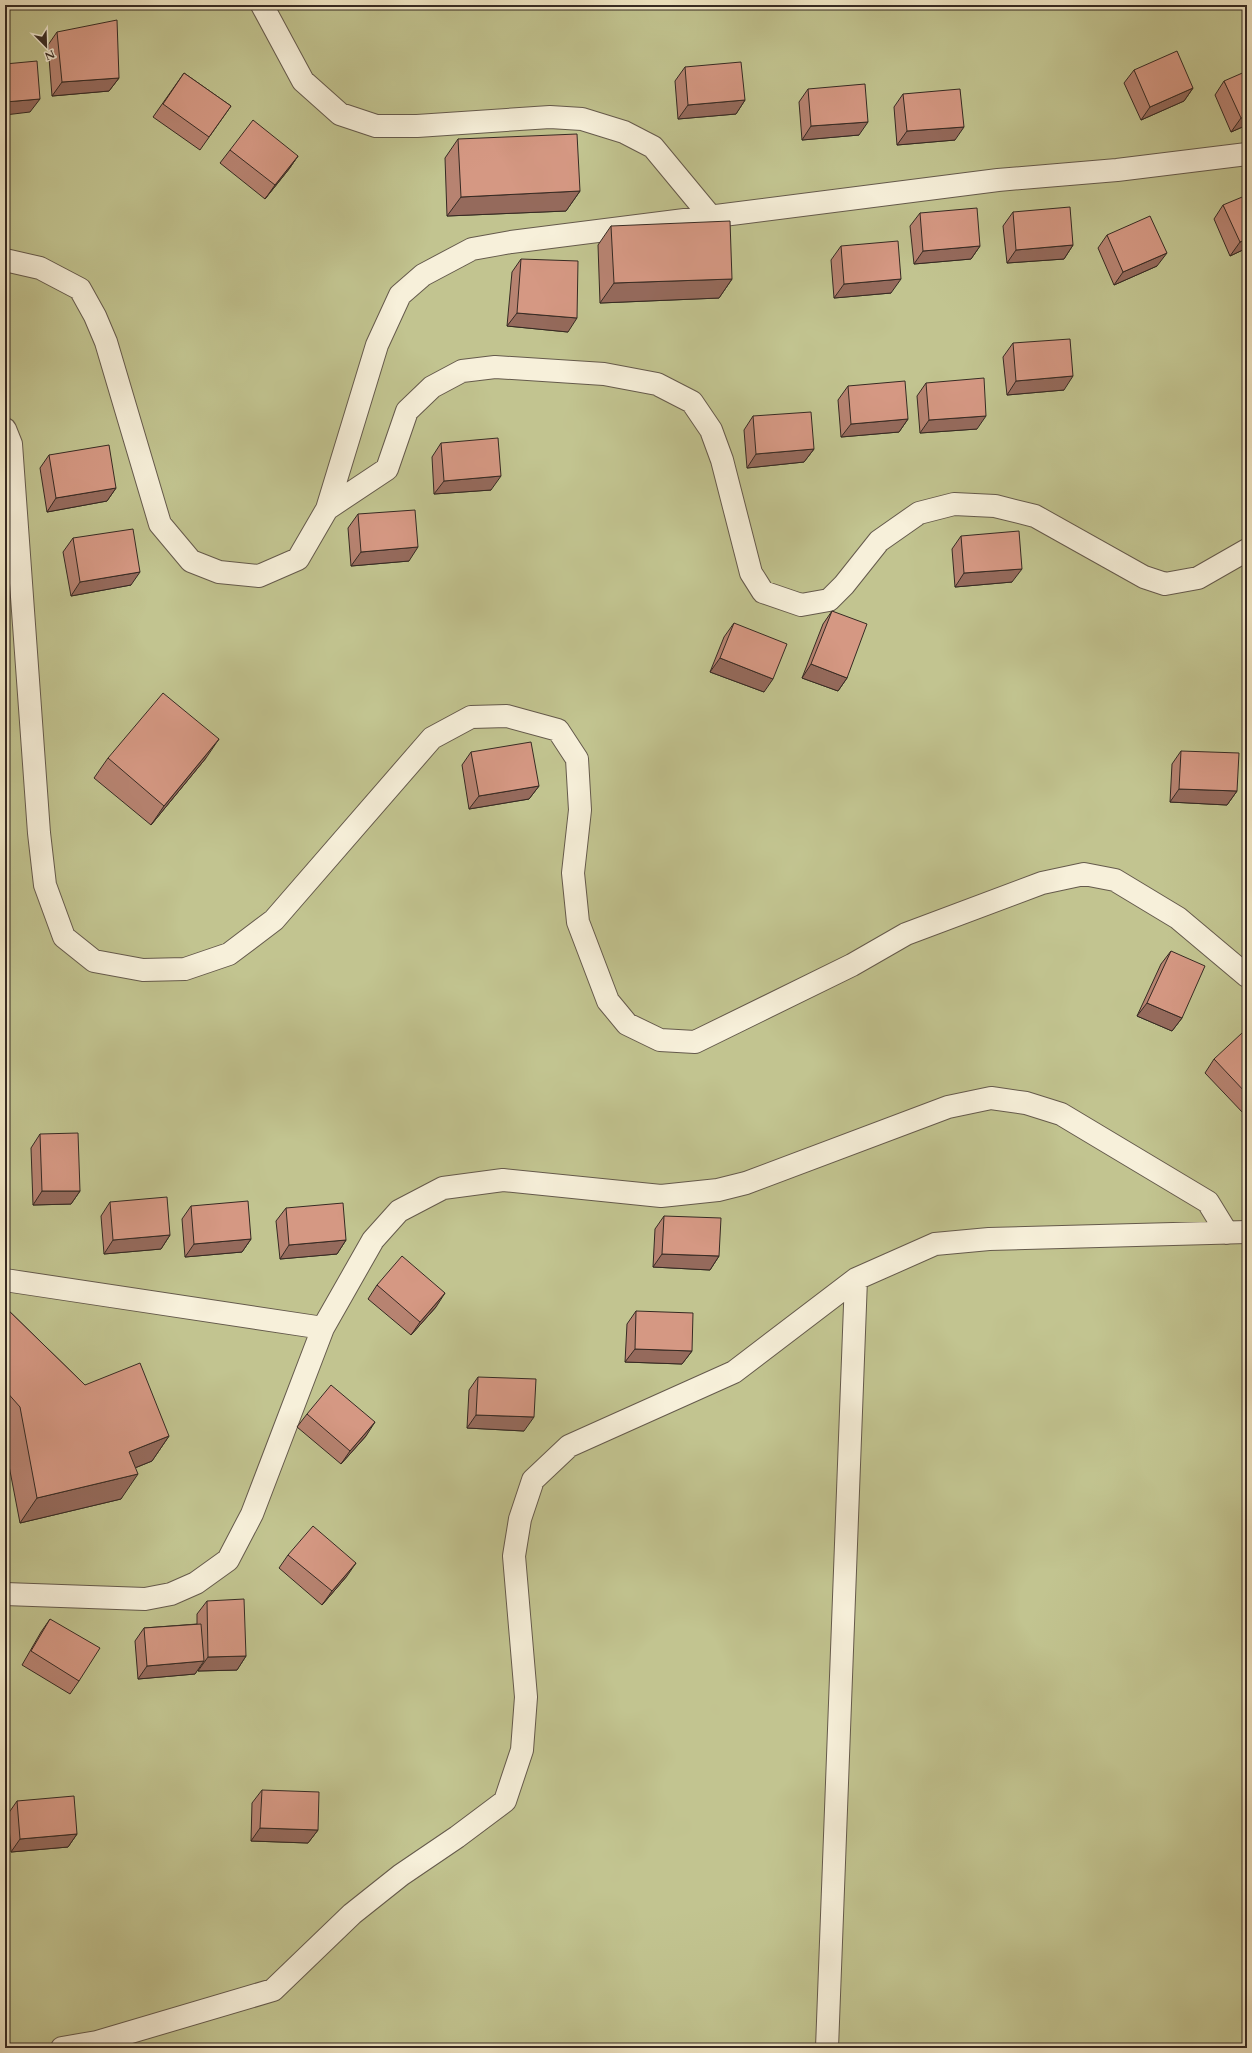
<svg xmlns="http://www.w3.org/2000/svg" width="1252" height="2053" font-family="Cardo,serif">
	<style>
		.green { fill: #c2c490; stroke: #7c775a }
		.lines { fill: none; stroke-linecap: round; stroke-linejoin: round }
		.minor-casing { stroke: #655a4c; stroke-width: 24 }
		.minor { stroke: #f7f0da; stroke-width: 22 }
		.wall { fill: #b78371; stroke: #362a23 }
		.shaded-wall { fill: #956a5c; stroke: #362a23 }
		.building { fill: #d59883; stroke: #362a23 }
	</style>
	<rect width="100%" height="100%" fill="#f2e8c6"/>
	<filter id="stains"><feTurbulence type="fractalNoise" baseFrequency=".005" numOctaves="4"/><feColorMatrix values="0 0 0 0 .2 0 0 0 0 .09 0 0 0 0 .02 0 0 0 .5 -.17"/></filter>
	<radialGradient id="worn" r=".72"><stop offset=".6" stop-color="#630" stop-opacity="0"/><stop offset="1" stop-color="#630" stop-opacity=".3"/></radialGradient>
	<path class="green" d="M5 5H1247V2048H5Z"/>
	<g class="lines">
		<defs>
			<path id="minor" d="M262 5 303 81 340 114 376 126H417L550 117 582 119 624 132 653 147 711 217
				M5 260 40 268 80 289 95 316 106 342 160 524 191 561 219 572 259 576 298 559 327 509 377 345 400 295 423 275 472 249 511 242 998 180 1117 170 1247 154
				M5 429 11 444 39 833 45 885 64 937 94 961 143 970 185 969 229 954 274 920 432 738 471 717 507 716 558 730 577 759 580 810 573 873 578 922 608 1001 627 1024 660 1040 695 1042 852 965 906 934 1042 883 1084 874 1115 880 1178 918 1247 976
				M327 509 387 469 407 411 432 387 462 371 495 367 604 374 657 384 692 402 711 430 722 460 751 573 763 592 801 605 829 600 844 585 879 541 919 513 954 504 995 506 1035 516 1144 577 1165 584 1198 578 1247 550
				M5 1280 323 1328 252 1514 228 1560 196 1583 171 1594 145 1599 5 1594
				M323 1328 373 1240 399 1211 443 1188 503 1180 661 1196 718 1190 746 1183 948 1107 991 1098 1026 1103 1061 1114 1208 1202 1227 1233
				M62 2048 97 2042 273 1990 352 1914 401 1875 457 1837 505 1801 522 1750 526 1697 514 1556 520 1519 533 1480 569 1446 734 1372 856 1279 935 1244 989 1239 1247 1232
				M827 2048 856 1279"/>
		</defs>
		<use href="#minor" class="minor-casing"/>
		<use href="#minor" class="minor"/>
	</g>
	<path class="wall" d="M57 32 119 78 109 91 52 96 48 45Z
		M685 67 745 100 736 114 678 119 675 81Z
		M1134 70 1193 88 1184 101 1141 120 1124 83Z
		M184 73 231 106 200 150 153 117Z
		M1224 81 1247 125 1231 132 1215 95Z
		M808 89 859 135 802 140 799 102Z
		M903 94 955 140 897 145 894 107Z
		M458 139 580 191 566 211 447 216 445 158Z
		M230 150 298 156 289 169 265 199 220 163Z
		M1223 205 1247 248 1230 256 1214 219Z
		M1013 212 1073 245 1064 259 1007 263 1003 226Z
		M920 213 980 246 971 259 914 264 910 226Z
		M611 226 732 279 719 298 600 303 598 245Z
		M1107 235 1157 266 1114 285 1098 248Z
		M841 246 891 293 834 298 831 260Z
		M521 259 568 332 507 326 512 272Z
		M1013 343 1064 390 1007 395 1003 357Z
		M926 383 977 429 920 433 917 396Z
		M848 386 908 419 899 432 841 437 838 400Z
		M753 416 814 449 804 462 747 468 744 430Z
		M441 443 491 490 434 494 432 457Z
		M49 455 116 488 107 501 47 512 40 468Z
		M358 514 409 561 351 566 348 528Z
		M961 536 1012 582 955 587 952 549Z
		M73 538 131 585 71 596 63 552Z
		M832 611 847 678 838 691 802 678 823 624Z
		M734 623 764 692 710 672 724 637Z
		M1181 751 1237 791 1227 805 1170 802 1172 764Z
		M471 752 539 786 529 799 469 809 462 765Z
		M108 758H206L151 825 94 778Z
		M1171 951 1182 1018 1172 1031 1137 1016 1161 964Z
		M1247 1038V1111L1244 1114 1205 1073 1214 1059Z
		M40 1134 80 1191 71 1204 33 1205 31 1148Z
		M110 1202 170 1235 161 1249 104 1254 101 1216Z
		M191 1206 251 1239 242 1252 185 1257 182 1219Z
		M286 1208 346 1240 337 1254 280 1259 276 1221Z
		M664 1216 719 1256 710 1270 653 1267 655 1229Z
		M377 1285 436 1307 411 1335 368 1299Z
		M5 1307 85 1385 169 1436 152 1461 135 1468 121 1499 20 1523 5 1445Z
		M636 1311 692 1351 682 1364 625 1362 627 1324Z
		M478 1377 524 1431 467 1428 469 1390Z
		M307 1414 366 1436 341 1464 297 1427Z
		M288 1555 347 1576 322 1605 279 1568Z
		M207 1601 246 1656 237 1670 198 1671V1669L195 1674 138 1679 135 1641 144 1628 197 1624V1614Z
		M50 1619 79 1681 70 1694 22 1665 41 1632Z
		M262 1790 318 1830 308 1843 251 1841 252 1803Z
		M17 1801 77 1834 68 1847 11 1852 8 1814Z"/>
	<path class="shaded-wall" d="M119 78 109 91 52 96 62 82Z
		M1193 88 1184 101 1141 120 1150 107Z
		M40 99 30 112 5 115V102Z
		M745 100 736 114 678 119 688 105Z
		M1247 116V125L1231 132 1241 118Z
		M868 122 859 135 802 140 811 126Z
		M964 127 955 140 897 145 907 131Z
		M298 156 289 169 265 199 275 185Z
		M580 191 566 211 447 216 461 197Z
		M1247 239V248L1230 256 1240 242Z
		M1073 245 1064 259 1007 263 1016 250Z
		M980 246 971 259 914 264 923 251Z
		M1167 253 1157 266 1114 285 1123 272Z
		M732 279 719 298 600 303 614 283Z
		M901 279 891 293 834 298 844 284Z
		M517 313 577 318 568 332 507 326Z
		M1073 376 1064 390 1007 395 1016 381Z
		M986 416 977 429 920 433 929 420Z
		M908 419 899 432 841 437 851 424Z
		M814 449 804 462 747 468 756 454Z
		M501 476 491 490 434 494 444 481Z
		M116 488 107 501 47 512 56 498Z
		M418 547 409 561 351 566 361 552Z
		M1022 569 1012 582 955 587 964 573Z
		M140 572 131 585 71 596 80 582Z
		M720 658 773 679 764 692 710 672Z
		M811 664 847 678 838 691 802 678Z
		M219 739 206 758 151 825 164 806Z
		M539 786 529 799 469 809 479 796Z
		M1179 789 1237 791 1227 805 1170 802Z
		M1147 1003 1182 1018 1172 1031 1137 1016Z
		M42 1191H80L71 1204 33 1205Z
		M170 1235 161 1249 104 1254 113 1240Z
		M251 1239 242 1252 185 1257 194 1244Z
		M346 1240 337 1254 280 1259 289 1245Z
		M662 1254 719 1256 710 1270 653 1267Z
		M445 1293 436 1307 411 1335 420 1322Z
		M635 1349 692 1351 682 1364 625 1362Z
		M476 1415 534 1417 524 1431 467 1428Z
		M375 1422 366 1436 341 1464 350 1451Z
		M169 1436 152 1461 112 1477 129 1452Z
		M138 1474 121 1499 20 1523 37 1498Z
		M356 1563 347 1576 322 1605 332 1591Z
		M246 1656 237 1670 198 1671 208 1657Z
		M204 1661 195 1674 138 1679 147 1666Z
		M260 1828 318 1830 308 1843 251 1841Z
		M77 1834 68 1847 11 1852 20 1839Z"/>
	<path class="building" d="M117 20 119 78 62 82 57 32Z
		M1177 51 1193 88 1150 107 1134 70Z
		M37 61 40 99 5 102V64Z
		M741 62 745 100 688 105 685 67Z
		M1247 71V116L1241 118 1224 81Z
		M184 73 231 106 209 137 163 104Z
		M865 84 868 122 811 126 808 89Z
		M960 89 964 127 907 131 903 94Z
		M253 120 298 156 275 185 230 150Z
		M577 134 580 191 461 197 458 139Z
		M1247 195V239L1240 242 1223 205Z
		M1070 207 1073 245 1016 250 1013 212Z
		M977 208 980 246 923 251 920 213Z
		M1150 216 1167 253 1123 272 1107 235Z
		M730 221 732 279 614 283 611 226Z
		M898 241 901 279 844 284 841 246Z
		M521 259 578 261 577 318 517 313Z
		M1070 339 1073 376 1016 381 1013 343Z
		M984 378 986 416 929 420 926 383Z
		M905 381 908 419 851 424 848 386Z
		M811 412 814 449 756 454 753 416Z
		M498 438 501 476 444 481 441 443Z
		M109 445 116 488 56 498 49 455Z
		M415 510 418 547 361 552 358 514Z
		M133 529 140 572 80 582 73 538Z
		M1019 531 1022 569 964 573 961 536Z
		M832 611 867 624 847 678 811 664Z
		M734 623 787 644 773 679 720 658Z
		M163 693 219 739 164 806 108 758Z
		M531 742 539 786 479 796 471 752Z
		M1181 751 1239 753 1237 791 1179 789Z
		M1171 951 1205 966 1182 1018 1147 1003Z
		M1242 1033 1247 1038V1094L1214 1059Z
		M78 1133 80 1191H42L40 1134Z
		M167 1197 170 1235 113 1240 110 1202Z
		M248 1201 251 1239 194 1244 191 1206Z
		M343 1203 346 1240 289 1245 286 1208Z
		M664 1216 721 1218 719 1256 662 1254Z
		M402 1256 445 1293 420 1322 377 1285Z
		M5 1307 85 1385 140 1363 169 1436 129 1452 138 1474 37 1498 20 1407 5 1390Z
		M636 1311 693 1313 692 1351 635 1349Z
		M478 1377 536 1379 534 1417 476 1415Z
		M331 1385 375 1422 350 1451 307 1414Z
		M313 1526 356 1563 332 1591 288 1555Z
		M244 1599 246 1656 208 1657 207 1601Z
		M50 1619 100 1648 79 1681 31 1651Z
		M201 1624 204 1661 147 1666 144 1628Z
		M262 1790 319 1792 318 1830 260 1828Z
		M74 1796 77 1834 20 1839 17 1801Z"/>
	<rect width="1252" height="2053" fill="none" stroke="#f2e8c6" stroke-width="20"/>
	<rect x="6" y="6" width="1240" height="2041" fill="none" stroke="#362a23" stroke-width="2"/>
	<rect x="10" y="10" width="1232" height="2033" fill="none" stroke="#362a23"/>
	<g transform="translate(46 46) rotate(157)" stroke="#f7f0da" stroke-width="3" paint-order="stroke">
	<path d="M0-3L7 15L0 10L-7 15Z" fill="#362a23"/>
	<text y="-6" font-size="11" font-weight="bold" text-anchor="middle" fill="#362a23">N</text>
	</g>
	<rect width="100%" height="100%" filter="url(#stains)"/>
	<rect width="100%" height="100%" fill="url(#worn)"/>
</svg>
